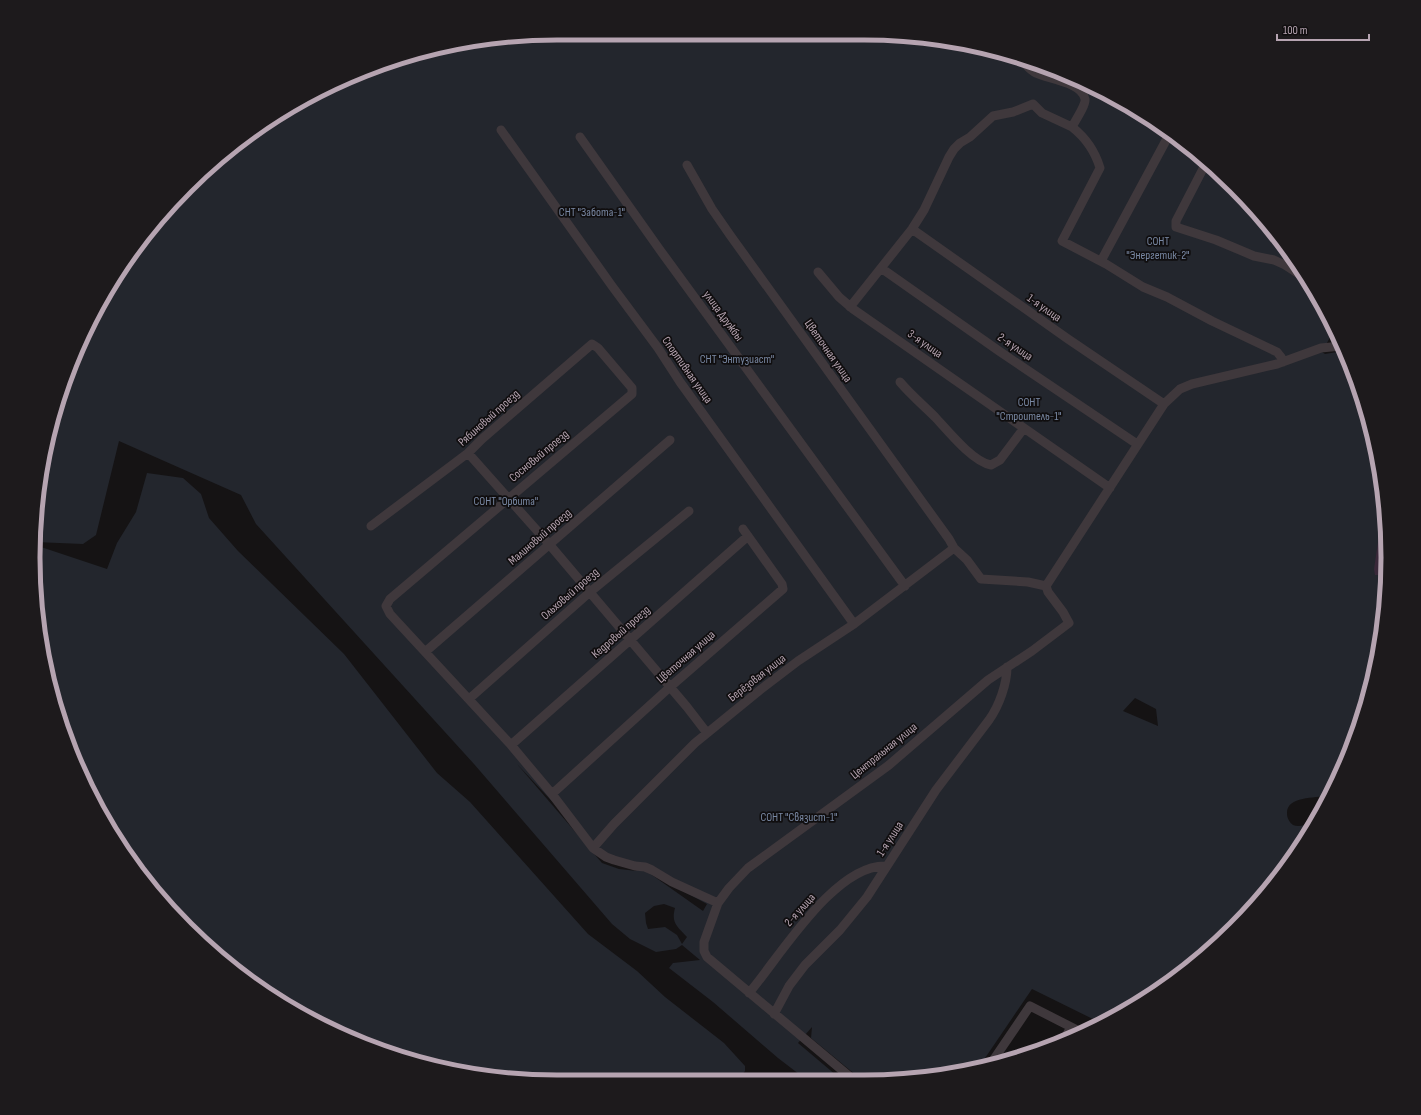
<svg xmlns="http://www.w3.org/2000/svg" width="1421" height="1115" font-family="'Sofia Sans Condensed',sans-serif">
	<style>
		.green { fill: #23262d; fill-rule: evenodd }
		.water { fill: #392839 }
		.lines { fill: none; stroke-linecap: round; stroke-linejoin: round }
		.minor { stroke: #3f383c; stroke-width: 9 }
		.labels { text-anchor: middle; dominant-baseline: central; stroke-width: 3.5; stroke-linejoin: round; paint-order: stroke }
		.park-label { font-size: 12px; fill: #7988a3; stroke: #100e0f }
		.street-label { font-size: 12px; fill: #b6a4b1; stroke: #100e0f }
		.rim { fill: none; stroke: #b6a4b1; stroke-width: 5 }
	</style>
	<rect width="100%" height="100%" fill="#151314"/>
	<path class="green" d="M557 33 898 34 1032 61 1126 103 1183 142 1258 212 1318 295 1334 330 1322 352 1325 354 1343 351 1360 389 1383 489 1385 528 1383 526V566L1386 565 1387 592 1370 693 1334 789 1328 799 1327 796C1315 798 1286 796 1287 814 1287 818 1290 823 1293 825 1299 828 1306 824 1312 824L1280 877 1209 952 1126 1012 1101 1023 1032 989 981 1064 898 1081H863L811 1038 812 1027 798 1043 843 1081H808L778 1058 713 1002 669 968 673 963 700 960 682 945 676 949 656 952 630 939 612 924 474 764 256 524 241 495 119 441 96 535 83 544 35 542 51 422 103 295 186 187 295 103 422 51ZM1135 698 1156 709 1158 726 1123 711ZM517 764 593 845 637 871 619 869 602 863ZM652 875H653L707 904 703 911ZM664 904 675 908C671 923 677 926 687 937L682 944 677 935 665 927 648 929 646 923 645 913 654 906Z
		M147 473 183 478 201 494 209 518 238 551 344 654 437 773 470 802 588 934 637 971 665 997 724 1043 745 1066V1071L737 1081 557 1082 455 1072 357 1042 266 993 163 903 103 820 51 693 33 558 35 545 107 569 117 543 136 512Z"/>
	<path class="water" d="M1383 526 1385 528 1386 565 1382 566 1378 575H1375L1374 569 1380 529Z"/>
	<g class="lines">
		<path class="minor" d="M1019 58C1025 63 1029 70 1036 73 1047 79 1082 82 1085 99 1086 105 1075 121 1072 127 1086 138 1095 151 1100 168L1062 241 1106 264 1143 287 1167 297 1212 321 1277 352 1281 357 1283 362
			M501 130 612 286 658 348 680 382 854 624
			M580 137 660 250 905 586
			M1206 163 1176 221V227L1216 240 1254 256 1274 260 1285 265 1305 278
			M687 165 712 209 730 235 949 539 954 548 967 560 981 579 1028 582 1046 586
			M912 229 1068 339 1164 404
			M1101 261 1170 133
			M881 268 999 351 1137 444
			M818 272 839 297 853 309 1110 488
			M850 307 912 229 924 210 949 157 954 149 960 143 970 137 993 116 1013 112 1033 104 1042 113 1072 127
			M900 382C911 395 923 405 935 417 948 431 973 462 991 465L1000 460 1024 428
			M468 453 549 544 687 707 707 733
			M371 526 468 453 482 439 592 344 598 348 632 388V394L390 599 386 606 390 614 511 745 552 794 593 848 606 857 614 860 635 866 645 867 652 870 672 882 718 903
			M425 652 670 440
			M469 699 590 592 689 511
			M511 745 748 536
			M552 794 670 687 783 589 782 584 743 529
			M593 848 614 824 695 743 760 690 798 661 854 624 954 548
			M749 993C779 958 835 863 887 866
			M774 1014 789 986 805 965 840 930 867 897 936 790 989 720C999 706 1007 684 1007 667
			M1064 1040 1071 1027
			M992 1062 1030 1006 1081 1032
			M855 1081 707 957 704 951V942L718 903 729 888 748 868 889 765 988 680 1032 651 1069 623 1063 612 1048 592 1046 586 1164 404 1180 389 1192 384 1277 364 1321 348 1341 346"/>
	</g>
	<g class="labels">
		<g class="park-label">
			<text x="592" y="212">СНТ "Забота-1"</text>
			<text x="1158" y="241">СОНТ<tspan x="1158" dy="14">"Энергетик-2"</tspan></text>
			<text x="737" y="359">СНТ "Энтузиаст"</text>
			<text x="1029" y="402">СОНТ<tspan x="1029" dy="14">"Строитель-1"</tspan></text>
			<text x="506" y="501">СОНТ "Орбита"</text>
			<text x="799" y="817">СОНТ "Связист-1"</text>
		</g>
		<g class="street-label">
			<text transform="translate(1044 308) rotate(35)">1-я улица</text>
			<text transform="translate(723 316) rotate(54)">улица Дружбы</text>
			<text transform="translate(925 344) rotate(35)">3-я улица</text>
			<text transform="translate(1015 347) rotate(34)">2-я улица</text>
			<text transform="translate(828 351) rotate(55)">Цветочная улица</text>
			<text transform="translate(687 370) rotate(55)">Спортивная улица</text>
			<text transform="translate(489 418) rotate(-42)">Рябиновый проезд</text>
			<text transform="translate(539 456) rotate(-40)">Сосновый проезд</text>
			<text transform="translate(540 537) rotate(-41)">Малиновый проезд</text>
			<text transform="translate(570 594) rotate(-41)">Ольховый проезд</text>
			<text transform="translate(621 632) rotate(-41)">Кедровый проезд</text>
			<text transform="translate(686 657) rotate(-41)">Цветочная улица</text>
			<text transform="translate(757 678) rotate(-38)">Берёзовая улица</text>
			<text transform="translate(884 751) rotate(-39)">Центральная улица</text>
			<text transform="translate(890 839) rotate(-57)">1-я улица</text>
			<text transform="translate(800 910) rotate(-48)">2-я улица</text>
		</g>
	</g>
	<path d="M0 0H1421V1115H0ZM557 40H864A517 517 0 0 1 1381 557V558A517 517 0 0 1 864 1075H557A517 517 0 0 1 40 558V557A517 517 0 0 1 557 40Z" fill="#1d1a1c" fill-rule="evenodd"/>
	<path class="rim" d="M557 40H864A517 517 0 0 1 1381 557V558A517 517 0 0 1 864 1075H557A517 517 0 0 1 40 558V557A517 517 0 0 1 557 40Z"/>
	<path d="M1277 34v6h92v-6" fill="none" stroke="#b6a4b1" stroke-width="2"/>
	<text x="1283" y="34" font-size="12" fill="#b6a4b1" stroke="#100e0f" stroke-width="3" paint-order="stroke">100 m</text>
</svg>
